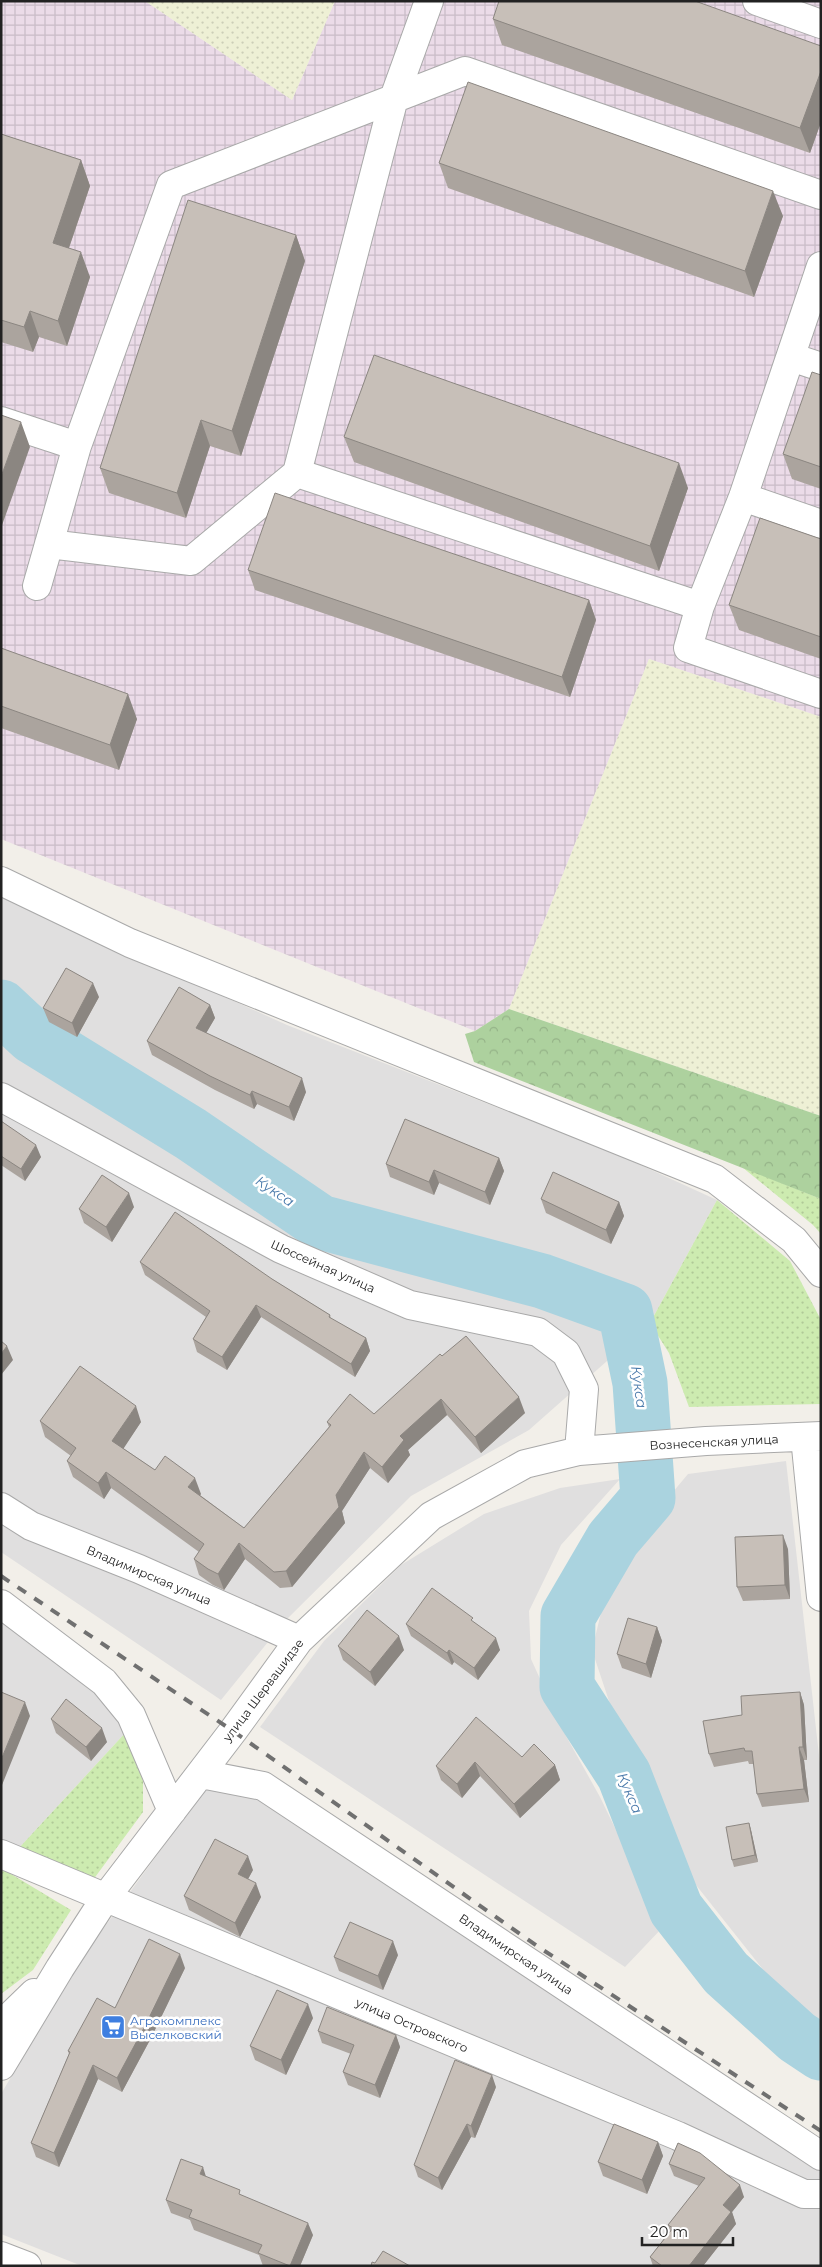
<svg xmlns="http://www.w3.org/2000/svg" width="822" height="2267" font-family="Montserrat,sans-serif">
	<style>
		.residential { fill: #e0dfdf }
		.industrial { fill: url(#industrial-grid) }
		.farmland { fill: url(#farmland-dots) }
		.grass { fill: url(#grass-dots) }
		.forest { fill: url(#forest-crowns) }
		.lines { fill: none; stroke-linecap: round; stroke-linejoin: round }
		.river { stroke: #aad3df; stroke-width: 55 }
		.minor-casing { stroke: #a9a9a9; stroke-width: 30 }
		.minor { stroke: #fff; stroke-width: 28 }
		.rail { stroke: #707070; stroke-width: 4; stroke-dasharray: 10 10; stroke-linecap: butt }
		.wall { fill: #aba49e }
		.shaded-wall { fill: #8b8681 }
		.building { fill: #c7bfb8; stroke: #8b8681 }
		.labels { text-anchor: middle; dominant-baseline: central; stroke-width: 5; stroke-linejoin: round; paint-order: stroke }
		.street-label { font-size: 12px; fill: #222; stroke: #fff }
		.shop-label { font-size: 12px; fill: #366cbe; stroke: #fff; text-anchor: start }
		.water-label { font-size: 14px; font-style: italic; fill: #4a7aab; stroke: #fff }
	</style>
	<defs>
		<pattern id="industrial-grid" width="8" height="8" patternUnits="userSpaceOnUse" patternTransform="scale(1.25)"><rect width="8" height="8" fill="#ebdbe8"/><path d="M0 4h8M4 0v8" fill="none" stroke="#c9bcc7"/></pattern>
		<pattern id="farmland-dots" width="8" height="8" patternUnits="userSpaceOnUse" patternTransform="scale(1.25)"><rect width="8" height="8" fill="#eef0d5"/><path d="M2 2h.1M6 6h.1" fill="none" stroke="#ccceb7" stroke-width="1.8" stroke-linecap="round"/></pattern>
		<pattern id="grass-dots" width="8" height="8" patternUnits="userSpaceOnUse" patternTransform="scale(1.25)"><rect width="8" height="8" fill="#cdebb0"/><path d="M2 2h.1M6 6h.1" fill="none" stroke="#b0c997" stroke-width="1.8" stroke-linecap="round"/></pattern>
		<pattern id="forest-crowns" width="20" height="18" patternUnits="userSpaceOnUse" patternTransform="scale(1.25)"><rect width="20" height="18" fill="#add19e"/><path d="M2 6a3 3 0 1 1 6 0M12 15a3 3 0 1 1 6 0" fill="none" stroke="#95b388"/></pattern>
	</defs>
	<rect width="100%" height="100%" fill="#f2efe9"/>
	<path class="residential" d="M1 896 287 1025 623 1157 717 1200 650 1323 529 1430 411 1496 285 1621 221 1700 1 1552Z
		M786 1461 821 1773V2021L776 1986 696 1885 621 1737 592 1650 606 1592 652 1517 688 1474Z
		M620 1479 561 1545 529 1611 531 1659 566 1736 600 1797 663 1927 625 1967 260 1727 324 1641 401 1565 484 1514 560 1488Z
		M1 1615 97 1687 127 1731 19 1848 1 1841Z
		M223 1765 821 2163V2266H82L1 2234V2094L81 1959Z"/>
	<path class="industrial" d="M1 1H145L292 100 335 1H821V717L649 659 509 1009 475 1031 1 839Z"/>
	<path class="farmland" d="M145 1H335L292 100Z
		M649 659 821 717V1116L509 1009Z"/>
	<path class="grass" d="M742 1167 821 1199V1234L813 1225Z
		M717 1200 790 1261 821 1320V1404L689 1407 669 1353 650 1323Z
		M127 1731 143 1781V1812L93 1880 19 1848Z
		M1 1868 71 1910 33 1970 1 1994Z"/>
	<path class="forest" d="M509 1009 821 1116V1199L474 1062 465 1034 475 1031Z"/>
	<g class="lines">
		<path class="river" d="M1 1007 32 1036 191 1134 320 1222 542 1281 625 1311 640 1383 648 1498 613 1539 568 1616 567 1687 624 1775 676 1909 726 1973 797 2037 821 2053"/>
		<defs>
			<path id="minor" d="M757 1 821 24
				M821 266 743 497 700 606 688 648 821 694
				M791 357 821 367
				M1 421 77 446
				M297 473 700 606
				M743 497 821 524
				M49 544 191 561 297 473 394 98 429 1
				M37 586 77 446 171 185 465 71 821 195
				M1 881 130 943 715 1179 794 1240 821 1273
				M1 1097 281 1249 410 1305 538 1332 566 1353 584 1389 579 1451
				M805 1437 821 1597
				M1 1507 31 1526 139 1569 299 1640
				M1 1604 104 1682 131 1715 172 1811
				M201 1774 263 1786 821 2156
				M1 1854 678 2136 804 2194H821
				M1 2025 34 1993
				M1 2066 60 1968 106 1897 233 1731 299 1640 431 1516 525 1464 579 1451 706 1441 821 1436
				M1 2256 27 2266"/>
		</defs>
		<use href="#minor" class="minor-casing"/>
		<use href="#minor" class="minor"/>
		<path class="rail" d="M1 1576 233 1731 537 1946 821 2131"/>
	</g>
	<path class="wall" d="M493 19 821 46V122L810 153 502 45Z
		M1 134 81 160 90 186 69 248 90 277 67 346 39 337 33 352 1 342Z
		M439 163 783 216 754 297 448 188Z
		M296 235 305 261 241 456 210 446 186 518 109 493 100 468Z
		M821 375V489L792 479 783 454Z
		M344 437 688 488 659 571 354 462Z
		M821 539V659L739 630 729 605Z
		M248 570 589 600 596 620 570 697 255 590Z
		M1 648 137 719 119 770 1 728Z
		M99 997 77 1037 49 1022 43 1008Z
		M210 1005 215 1018 206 1033 306 1092 294 1121 257 1104 254 1109 215 1090 152 1055 147 1041Z
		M1 1121 41 1157 25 1181 1 1165Z
		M499 1158 504 1171 490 1205 439 1183 434 1195 390 1177 386 1164Z
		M541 1199 619 1202 624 1216 611 1244 546 1213Z
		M134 1207 112 1242 84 1223 79 1209Z
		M140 1262 272 1279 330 1315 331 1319 366 1338 370 1351 355 1377 261 1317 227 1370 197 1352 193 1339 206 1317 145 1275Z
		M442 1356 525 1413 481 1453 447 1415 408 1450 410 1455 388 1483 370 1468 342 1511 345 1523 292 1587 280 1588 245 1559 224 1590 213 1585 199 1575 194 1559 199 1552 111 1488 104 1499 73 1477 67 1461 71 1456 45 1437 40 1421 141 1422 123 1448 155 1470 201 1494 200 1495 244 1528 329 1427 327 1422 374 1414Z
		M788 1549 790 1599 743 1601 737 1587Z
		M474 1622 500 1650 478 1680 454 1662 452 1665 411 1636 406 1624Z
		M657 1627 662 1641 651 1678 622 1668 617 1654Z
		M338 1646 404 1650 375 1686 343 1660Z
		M800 1692 804 1705 807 1760H804L809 1802 762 1807 757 1794 754 1764H749L748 1761 714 1767 709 1754 742 1715Z
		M51 1719 107 1742 91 1761 56 1733Z
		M522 1757 555 1765 560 1780 520 1818 480 1776 462 1798 441 1780 436 1766Z
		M749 1823 751 1830 758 1862 734 1867 732 1860Z
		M253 1870 248 1879 261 1897 240 1937 189 1910 184 1896Z
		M398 1955 383 1990 339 1971 334 1957Z
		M185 1968 151 2038 122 2092 98 2079 59 2167 36 2157 31 2143 69 2054 68 2051 115 2008Z
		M313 2018 286 2075 255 2060 250 2046Z
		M318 2031 396 2035 400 2047 380 2098 348 2085 343 2072 351 2054 322 2043Z
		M496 2087 475 2138 471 2137 442 2190 418 2177 414 2165Z
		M658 2142 663 2156 647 2194 603 2176 598 2162Z
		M678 2143 744 2197 732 2212 736 2224 703 2266H653L650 2257 670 2231 668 2225 699 2186 674 2176 669 2164Z
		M206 2177 243 2196 313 2235 300 2266H263L259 2255 194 2230 190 2220 171 2213 166 2200Z"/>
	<path class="shaded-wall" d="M821 71V122L810 153 800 128Z
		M81 160 90 186 62 268 53 243Z
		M773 191 783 216 754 297 745 271Z
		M296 235 305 261 241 456 232 431Z
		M81 252 90 277 67 346 58 321Z
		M30 311 39 337 33 352 24 327Z
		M201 420 210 446 186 518 177 493Z
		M21 422 30 447 1 528V477Z
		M679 463 688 488 659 571 650 546Z
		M589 600 596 620 570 697 562 677Z
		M128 694 137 719 119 770 110 745Z
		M93 983 99 997 77 1037 72 1023Z
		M210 1005 215 1018 201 1042 196 1028Z
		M302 1078 306 1092 294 1121 289 1107Z
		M252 1091 257 1104 254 1109 250 1095Z
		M36 1145 41 1157 25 1181 21 1169Z
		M499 1158 504 1171 490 1205 485 1192Z
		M434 1170 439 1183 434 1195 429 1182Z
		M129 1193 134 1207 112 1242 106 1227Z
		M619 1202 624 1216 611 1244 606 1230Z
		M256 1305 261 1317 227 1370 222 1357Z
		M366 1338 370 1351 355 1377 351 1364Z
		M7 1346 13 1360 1 1375V1354Z
		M519 1397 525 1413 481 1453 475 1437Z
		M441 1399 447 1415 408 1450 410 1455 388 1483 382 1467 400 1436Z
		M136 1406 141 1422 118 1457 112 1441Z
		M364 1452 370 1468 342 1511 345 1523 292 1587 286 1571Z
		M106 1472 111 1488 104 1499 98 1483Z
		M195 1478 201 1494 194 1503 188 1487Z
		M783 1535 788 1549 790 1599 785 1585Z
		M239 1543 245 1559 224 1590 218 1574Z
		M657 1627 662 1641 651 1678 646 1664Z
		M399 1636 404 1650 375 1686 370 1672Z
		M496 1638 500 1650 478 1680 474 1668Z
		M449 1650 454 1662 452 1665 447 1653Z
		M800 1692 804 1705 807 1760 803 1747Z
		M25 1702 30 1716 2 1785 1 1760Z
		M102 1728 107 1742 91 1761 86 1747Z
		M799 1747 804 1760 809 1802 804 1789Z
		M475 1762 480 1776 462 1798 457 1784Z
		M555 1765 560 1780 520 1818 514 1804Z
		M749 1823 751 1830 758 1862 755 1855Z
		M248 1856 253 1870 243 1888 238 1874Z
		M256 1883 261 1897 240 1937 235 1923Z
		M393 1941 398 1955 383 1990 378 1976Z
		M180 1954 185 1968 151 2038 122 2092 117 2078Z
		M308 2004 313 2018 286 2075 281 2060Z
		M396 2035 400 2047 380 2098 375 2085Z
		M93 2065 98 2079 59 2167 54 2153Z
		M492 2075 496 2087 475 2138 471 2126Z
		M467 2124 471 2137 442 2190 438 2178Z
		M658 2142 663 2156 647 2194 642 2180Z
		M203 2167 207 2180 200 2174Z
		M740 2185 744 2197 732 2212 736 2224 703 2266H689L723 2205Z
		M308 2223 313 2235 300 2266H290Z"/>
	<path class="building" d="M499 1H695L821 46V71L800 128 493 19Z
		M468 82 773 191 745 271 439 163Z
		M1 134 81 160 53 243 81 252 58 321 30 311 24 327 1 320Z
		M188 200 296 235 232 431 201 420 177 493 100 468Z
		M374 355 679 463 650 546 344 437Z
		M812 372 821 375V467L783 454Z
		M1 415 21 422 1 477Z
		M275 493 589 600 562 677 248 570Z
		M760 518 821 539V637L729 605Z
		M1 648 128 694 110 745 1 706Z
		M66 968 93 983 72 1023 43 1008Z
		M179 987 210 1005 196 1028 302 1078 289 1107 252 1091 250 1095 210 1076 147 1041Z
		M405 1119 499 1158 485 1192 434 1170 429 1182 386 1164Z
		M1 1121 36 1145 21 1169 1 1156Z
		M553 1172 619 1202 606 1230 541 1199Z
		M102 1175 129 1193 106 1227 79 1209Z
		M175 1212 272 1279 330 1315 329 1317 366 1338 351 1364 256 1305 222 1357 193 1339 210 1311 140 1262Z
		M466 1336 519 1397 475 1437 441 1399 400 1436 404 1440 382 1467 364 1452 336 1495 339 1507 286 1571 274 1572 239 1543 218 1574 208 1569 194 1559 204 1544 106 1472 98 1483 67 1461 76 1448 40 1421 80 1366 136 1406 112 1441 155 1470 165 1456 195 1478 188 1487 244 1528 331 1425 327 1422 350 1394 374 1414 440 1354 442 1356Z
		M1 1341 7 1346 1 1354Z
		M783 1535 785 1585 737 1587 735 1537Z
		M432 1588 473 1618 471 1620 496 1638 474 1668 449 1650 447 1653 406 1624Z
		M367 1610 399 1636 370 1672 338 1646Z
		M628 1618 657 1627 646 1664 617 1654Z
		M1 1692 25 1702 1 1760Z
		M800 1692 803 1747H799L804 1789 757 1794 752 1751H745L744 1748 709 1754 703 1721 742 1715 741 1696Z
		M66 1699 102 1728 86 1747 51 1719Z
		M476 1717 522 1757 534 1744 555 1765 514 1804 475 1762 457 1784 436 1766Z
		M749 1823 755 1855 732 1860 726 1827Z
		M215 1839 248 1856 238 1874 256 1883 235 1923 184 1896Z
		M350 1922 393 1941 378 1976 334 1957Z
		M149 1939 180 1954 146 2024 117 2078 93 2065 54 2153 31 2143 70 2052 68 2051 97 1998 115 2008Z
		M277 1990 308 2004 281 2060 250 2046Z
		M327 2007 396 2035 375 2085 343 2072 354 2045 318 2031Z
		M455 2060 492 2075 471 2126 467 2124 438 2178 414 2165Z
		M614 2124 658 2142 642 2180 598 2162Z
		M678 2143 700 2153 740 2185 723 2205 731 2212 689 2266H662L650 2257 673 2228 668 2225 705 2178 669 2164Z
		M181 2159 203 2167 200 2174 240 2190 239 2194 308 2223 290 2266 258 2253 262 2245 189 2217 192 2210 166 2200Z
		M383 2251 410 2266H371L372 2262 375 2263Z"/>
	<defs>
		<symbol id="supermarket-square" viewBox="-11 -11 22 22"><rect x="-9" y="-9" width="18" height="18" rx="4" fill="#3f7fe0" stroke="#fff"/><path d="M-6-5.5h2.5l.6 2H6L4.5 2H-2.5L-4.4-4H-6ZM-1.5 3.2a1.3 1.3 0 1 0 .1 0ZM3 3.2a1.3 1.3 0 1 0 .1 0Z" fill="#fff"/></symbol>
	</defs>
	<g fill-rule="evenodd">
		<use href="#supermarket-square" x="99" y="2013" width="28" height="28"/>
	</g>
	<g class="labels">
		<g class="street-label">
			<text transform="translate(323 1266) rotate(24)">Шоссейная улица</text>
			<text transform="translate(714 1442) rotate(-3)">Вознесенская улица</text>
			<text transform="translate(149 1575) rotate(23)">Владимирская улица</text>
			<text transform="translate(263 1690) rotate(-53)">улица Шервашидзе</text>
			<text transform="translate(516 1954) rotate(34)">Владимирская улица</text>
			<text transform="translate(412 2025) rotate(23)">улица Островского</text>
		</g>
		<g class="shop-label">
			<text x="130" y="2020">Агрокомплекс<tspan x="130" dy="14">Выселковский</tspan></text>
		</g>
		<g class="water-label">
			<text transform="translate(275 1191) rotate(34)">Кукса</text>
			<text transform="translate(639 1387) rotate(82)">Кукса</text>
			<text transform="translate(630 1793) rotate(67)">Кукса</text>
		</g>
	</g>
	<rect width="822" height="2267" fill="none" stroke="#222222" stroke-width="5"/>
	<path d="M642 2237v8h91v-8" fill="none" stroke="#222222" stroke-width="2.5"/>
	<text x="650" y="2237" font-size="15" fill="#222222" stroke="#ffffff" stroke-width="4" paint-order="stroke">20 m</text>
</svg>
